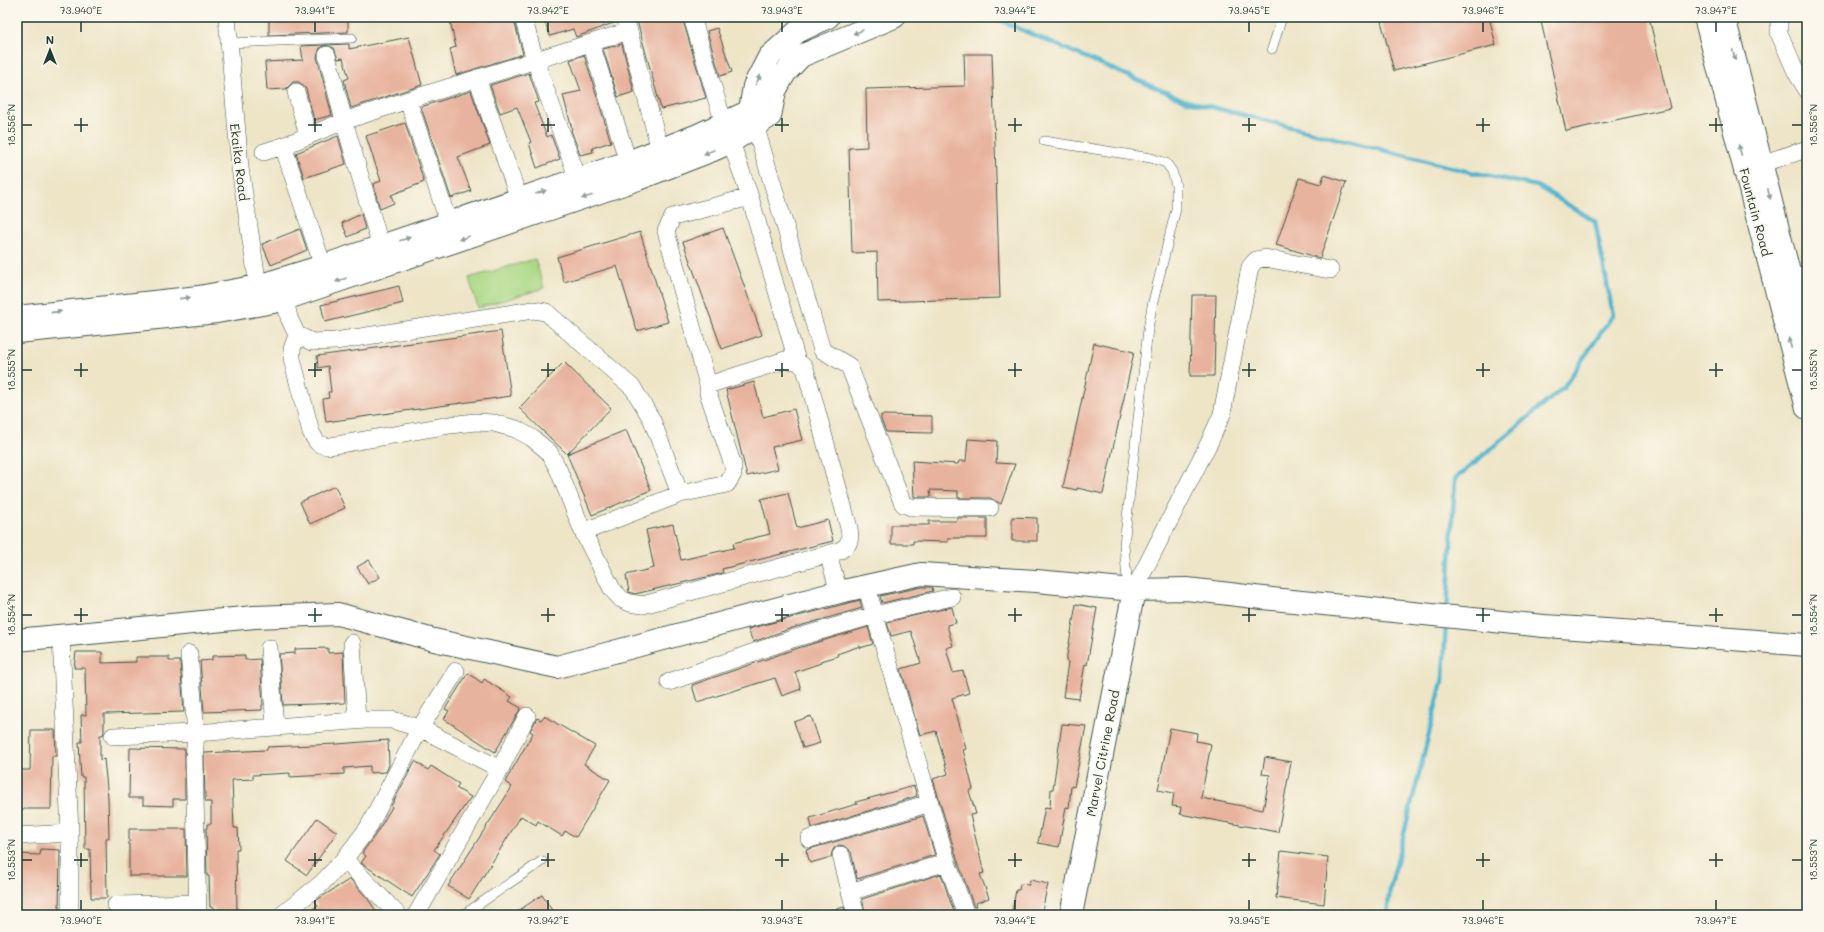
<svg xmlns="http://www.w3.org/2000/svg" width="1824" height="932" font-family="Mali,sans-serif">
	<style>
		.green { fill: #acd986; stroke: #668b5d }
		.lines { fill: none; stroke-linecap: round; stroke-linejoin: round }
		.stream { stroke: #4eb4cd; stroke-width: 4.5 }
		.building { fill: #e8b39e }
		.service-casing { stroke: #3e564a; stroke-width: 10 }
		.minor-casing { stroke: #3e564a; stroke-width: 18 }
		.tertiary-casing { stroke: #3e564a; stroke-width: 24 }
		.service { stroke: #fff; stroke-width: 9 }
		.minor { stroke: #fff; stroke-width: 17 }
		.tertiary { stroke: #fff; stroke-width: 22 }
		.oneway { fill: #8f9e9a }
		.ticks { fill: none; stroke: #1f3d34; stroke-width: 1.5 }
		.labels { text-anchor: middle; dominant-baseline: central; stroke-width: 3.5; stroke-linejoin: round; paint-order: stroke }
		.street-label { font-size: 13px; fill: #1f3d34; stroke: #fbf7ec }
		.neatline { fill: none; stroke: #1f3d34; stroke-width: 1.5 }
		.ticks-label { font-size: 10px; text-anchor: middle; fill: #1f3d34 }
	</style>
	<rect width="100%" height="100%" fill="#fbf7ec"/>
	<filter id="ink" filterUnits="userSpaceOnUse"><feTurbulence type="fractalNoise" baseFrequency=".025" numOctaves="2"/><feDisplacementMap in="SourceGraphic" scale="8" xChannelSelector="R" yChannelSelector="G"/><feConvolveMatrix kernelMatrix="1 2 1 2 8 2 1 2 1" color-interpolation-filters="sRGB"/></filter>
	<filter id="wash" filterUnits="userSpaceOnUse"><feTurbulence type="fractalNoise" baseFrequency=".012" numOctaves="4" result="noise"/><feDisplacementMap in="SourceGraphic" scale="16" xChannelSelector="R" yChannelSelector="G"/><feGaussianBlur stdDeviation="0.9" result="paint"/><feColorMatrix in="noise" values="0 0 0 0 0 0 0 0 0 0 0 0 0 0 0 0 0 1.4 0 .05"/><feComposite in="paint" operator="in"/></filter>
	<g filter="url(#wash)">
		<rect width="100%" height="100%" fill="#eee5c7"/>
		<path class="green" d="M535 259 544 288 478 308 469 278Z"/>
		<g class="lines">
			<path class="stream" d="M992 17 1184 100 1466 171 1537 186 1595 221 1613 315 1563 388 1455 479 1447 610
				M1387 915 1390 889 1443 678 1446 621"/>
		</g>
		<g id="blocks">
			<path class="building" d="M269 17H343L348 18V32L269 35Z
				M449 17H513L523 54 456 75 450 49 456 47Z
				M543 17H615L616 22 576 37 573 29 550 36Z
				M636 17H682L706 98 661 109Z
				M1380 17H1489L1496 45 1394 71Z
				M1540 17H1649L1670 108 1566 131Z
				M717 28 732 72 720 76 707 31Z
				M409 37 422 85 351 108 344 80 349 78 343 58 338 59 334 48 325 45 320 48 317 57 332 115 314 120 306 89 299 82H293L286 89 267 90 265 62 303 60 301 46 349 44V49Z
				M622 44 634 92 618 97 603 49Z
				M964 54H992L1000 298 878 302 877 252 852 253 849 148 867 147 866 89 965 86Z
				M584 55 611 142 592 148 593 152 580 155 571 130 572 129 563 95 581 91 570 60Z
				M529 73 539 102 534 103 547 137 551 135 560 159 537 168 529 143 531 142 517 107 500 113 490 85Z
				M471 91 490 145 458 157 471 191 451 198 421 107Z
				M405 123 424 182 391 195 394 203 380 209 373 184 381 181 366 136Z
				M338 136 346 164 304 178 296 153Z
				M1324 175 1346 182 1320 258 1276 245 1299 178 1321 184Z
				M361 214 365 229 348 237 342 223Z
				M723 228 762 335 722 349 683 242Z
				M300 229 307 250 271 265 262 244Z
				M640 232 668 322 637 331 617 266 564 282 557 257Z
				M399 286 403 303 325 322 321 305Z
				M1192 295H1216L1214 376H1190Z
				M501 331 511 396 326 422 323 399 329 398 328 392H331L328 366 318 368 317 356Z
				M1094 343 1134 352 1103 494 1077 488V490L1063 487Z
				M564 362 611 408 567 454 519 408Z
				M754 382 763 417 794 409 802 440 772 447 778 469 747 476 726 390Z
				M881 415 932 416V433L886 432 881 420Z
				M626 430 651 490 592 515 567 454Z
				M968 439 997 441 996 463 1015 464 1001 504 990 498H958V491L930 490 931 497H914L912 461 958 464 959 461H966Z
				M335 486 345 508 310 524 300 502Z
				M788 493 797 528 828 520 833 541 722 569 723 573 698 579 635 594 629 592 626 575 654 568 646 530 673 524 681 560 734 548 733 543 770 534 761 499Z
				M1012 517 1037 518V541H1012Z
				M957 518H987V538H948V542L913 541V544H891V525H929V521H957Z
				M369 560 380 577 368 584 357 567Z
				M922 587H932L933 591 882 603 880 596Z
				M860 600 862 608 789 629 753 642 748 629Z
				M1076 604 1097 608 1087 665 1085 664 1079 699 1063 697 1068 662 1066 661Z
				M952 607 956 623 947 625 953 646 946 648 953 673 963 671 969 693 952 698 964 741 966 749 963 750 973 789 969 791 976 814 970 815 984 873 980 874 989 898 976 903 977 906 974 907 957 859 933 779 948 774 936 731 920 735 901 669 921 663 911 631 891 636 887 622Z
				M868 627 873 644 860 648V646L837 654 838 656 821 661V663L795 672 801 689 782 696 775 678 697 702 692 685 795 649Z
				M328 648V653L343 652 345 703 283 705 279 654 295 653V649Z
				M76 652H102V663L136 662V657H169V661H180L184 712 104 714V731L103 735H100V760L104 759 108 798 109 838H106L107 898H91L90 849H85L84 777H81L80 762 79 742H82L81 715H86L85 668H74Z
				M245 655V660L260 659 263 705H262V710L204 712 200 661 212 660V656Z
				M468 673 482 683 484 679 512 697 509 701 521 708 495 752 444 719 449 711 445 709Z
				M544 716 595 746 584 764 610 780 576 837 565 831 562 836 538 821 536 825 521 816 469 899 448 886 512 787 505 782 533 733 530 731 537 718 541 720Z
				M811 716 820 743 803 748 794 722Z
				M1062 724 1086 726 1074 787 1071 786 1069 808 1066 807 1059 847 1038 843 1045 807 1050 808 1051 789H1053Z
				M1170 728 1197 733 1196 741 1211 744 1201 798 1263 810 1270 775 1262 774 1265 757 1291 762 1278 832 1180 814 1181 807 1172 806 1174 793 1158 790Z
				M31 730H55L56 756H52L51 809H19V770H30Z
				M388 740 389 765 386 772 370 773V766L344 768V774L290 777V773L253 775V779L232 780 234 828H238L239 849H236L237 915H215L214 907H210L209 876H207L206 828H207V824H211V802H206L205 799 204 753 267 750V747L337 744Z
				M130 748 185 749V799H173V806L143 805V798H129Z
				M415 761 428 770 431 766 459 784 456 788 471 797 434 850 440 854 412 897 361 863 366 856 362 853 376 834 392 807 391 806Z
				M914 786 917 796 812 828 810 818 857 804 856 802Z
				M923 816 935 855 857 879 851 852 844 846 839 845 834 848 832 852 831 857 810 863 806 850Z
				M317 818 337 832 307 875 287 861Z
				M129 829H186L187 876H129Z
				M41 849 60 850 59 914 17 915V854L40 855Z
				M1281 851 1328 857 1324 904 1276 898Z
				M941 874 955 915H866L862 899Z
				M350 879 368 899 379 915H301L318 906 315 901Z
				M1030 880 1048 884 1041 915H1016L1017 913 1012 912 1016 890H1019L1020 884 1029 885Z
				M542 895 555 915H512Z
				M844 907 846 915H828L827 912Z"/>
		</g>
	</g>
	<g filter="url(#ink)">
		<use href="#blocks" fill-opacity="0" stroke="#3e564a" stroke-width="1"/>
		<g class="lines">
			<defs>
				<path id="service" d="M228 43 352 38
					M1272 49 1282 17
					M1044 141 1151 158 1166 163 1172 171 1176 185V209L1152 306 1148 329 1124 545 1127 579 1134 587
					M463 915 542 861"/>
				<path id="minor" d="M227 17 240 168 258 286 262 296
					M523 17 535 60 578 179
					M625 17 660 150
					M692 17 724 124
					M1779 17V33L1796 72 1807 90
					M591 43 628 162
					M327 55 344 121 381 247
					M477 78 519 199
					M296 92 308 136
					M408 100 449 224
					M752 115 822 350 849 366 903 504 911 507 990 508
					M283 146 323 266
					M264 152 283 146 344 121 408 100 629 31
					M1761 164 1807 149
					M1790 278 1807 275
					M285 299 289 318 297 335 312 342 335 341 533 310 546 312 633 388 652 420 680 494 727 484 733 474V465L708 393V385L785 360 797 361
					M297 335 292 349V359L311 432C316 442 318 446 330 446L450 425 475 422 494 423 516 429 532 438 549 452 559 471 583 532 612 589 621 599 630 603 643 605 839 551C850 545 851 540 849 528L805 368 797 361 750 197 731 142
					M708 385 666 231 673 217 750 197
					M583 532 680 494
					M828 554 839 592
					M866 585 947 862 966 915
					M1134 590 1210 441 1222 414 1250 267 1256 260 1265 258 1330 270
					M61 637 70 833V915
					M352 643 357 720
					M269 648 275 727
					M189 654 196 733 194 759 198 915
					M669 682 792 639 875 615 952 597
					M113 736 196 733 366 720H392L420 728 500 769
					M17 836 70 833
					M809 839 930 803
					M841 855 856 915
					M344 859 398 915
					M850 892 947 862
					M116 905 197 903
					M282 915 322 883 346 857 368 828 420 728 456 671
					M416 915 500 769 527 716"/>
				<path id="tertiary" d="M1705 17 1807 408
					M1724 17 1807 343
					M17 317 199 297 258 286 323 266 628 162 698 135 750 111 754 86 769 57 797 32 828 17
					M17 332 217 312 279 301 638 179 713 150 731 142 770 116 775 91 785 73 801 56 894 17
					M17 640 254 617 338 614 434 640 557 667 839 592 921 574 1036 581 1134 590 1187 589 1263 598 1544 626 1668 634 1807 645
					M1071 915 1134 590"/>
			</defs>
			<use href="#service" class="service-casing"/>
			<use href="#minor" class="minor-casing"/>
			<use href="#tertiary" class="tertiary-casing"/>
			<use href="#service" class="service"/>
			<use href="#minor" class="minor"/>
			<use href="#tertiary" class="tertiary"/>
		</g>
		<defs><path id="oneway-solid" d="M-6-.8H1V-3.2L6.5 0L1 3.2V.8H-6Z"/></defs>
		<g class="oneway">
			<use href="#oneway-solid" transform="translate(858 32) rotate(157)"/>
			<use href="#oneway-solid" transform="translate(1734 55) rotate(76)"/>
			<use href="#oneway-solid" transform="translate(758 80) rotate(-63)"/>
			<use href="#oneway-solid" transform="translate(1740 150) rotate(-105)"/>
			<use href="#oneway-solid" transform="translate(709 152) rotate(158)"/>
			<use href="#oneway-solid" transform="translate(541 192) rotate(-19)"/>
			<use href="#oneway-solid" transform="translate(1769 194) rotate(76)"/>
			<use href="#oneway-solid" transform="translate(587 197) rotate(162)"/>
			<use href="#oneway-solid" transform="translate(464 238) rotate(161)"/>
			<use href="#oneway-solid" transform="translate(405 239) rotate(-18)"/>
			<use href="#oneway-solid" transform="translate(341 280) rotate(161)"/>
			<use href="#oneway-solid" transform="translate(185 298) rotate(-6)"/>
			<use href="#oneway-solid" transform="translate(56 312) rotate(-6)"/>
			<use href="#oneway-solid" transform="translate(1790 343) rotate(-105)"/>
		</g>
	</g>
	<path class="ticks" d="M81 22V32M315 22V32M548 22V32M782 22V32M1015 22V32M1249 22V32M1483 22V32M1716 22V32M81 118V132M315 118V132M548 118V132M782 118V132M1015 118V132M1249 118V132M1483 118V132M1716 118V132M22 125H32M74 125H88M308 125H322M541 125H555M775 125H789M1008 125H1022M1242 125H1256M1476 125H1490M1709 125H1723M1792 125H1802M81 363V377M315 363V377M548 363V377M782 363V377M1015 363V377M1249 363V377M1483 363V377M1716 363V377M22 370H32M74 370H88M308 370H322M541 370H555M775 370H789M1008 370H1022M1242 370H1256M1476 370H1490M1709 370H1723M1792 370H1802M81 608V622M315 608V622M548 608V622M782 608V622M1015 608V622M1249 608V622M1483 608V622M1716 608V622M22 615H32M74 615H88M308 615H322M541 615H555M775 615H789M1008 615H1022M1242 615H1256M1476 615H1490M1709 615H1723M1792 615H1802M81 853V867M315 853V867M548 853V867M782 853V867M1015 853V867M1249 853V867M1483 853V867M1716 853V867M22 860H32M74 860H88M308 860H322M541 860H555M775 860H789M1008 860H1022M1242 860H1256M1476 860H1490M1709 860H1723M1792 860H1802M81 900V910M315 900V910M548 900V910M782 900V910M1015 900V910M1249 900V910M1483 900V910M1716 900V910"/>
	<g class="labels">
		<g class="street-label">
			<text transform="translate(240 162) rotate(83)">Ekaika Road</text>
			<text transform="translate(1756 212) rotate(75)">Fountain Road</text>
			<text transform="translate(1102 753) rotate(-79)">Marvel Citrine Road</text>
		</g>
	</g>
	<rect width="1824" height="932" fill="none" stroke="#fbf7ec" stroke-width="44"/>
	<g transform="translate(50 50)" stroke="#fbf7ec" stroke-width="3" paint-order="stroke">
	<path d="M0-3L7 15L0 10L-7 15Z" fill="#1f3d34"/>
	<text y="-6" font-size="11" font-weight="bold" text-anchor="middle" fill="#1f3d34">N</text>
	</g>
	<rect x="22" y="22" width="1780" height="888" class="neatline"/>
	<g class="ticks-label">
		<text x="81" y="14">73.940°E</text>
		<text x="315" y="14">73.941°E</text>
		<text x="548" y="14">73.942°E</text>
		<text x="782" y="14">73.943°E</text>
		<text x="1015" y="14">73.944°E</text>
		<text x="1249" y="14">73.945°E</text>
		<text x="1483" y="14">73.946°E</text>
		<text x="1716" y="14">73.947°E</text>
		<text transform="translate(11 125) rotate(-90)" y="4">18.556°N</text>
		<text transform="translate(1813 125) rotate(-90)" y="4">18.556°N</text>
		<text transform="translate(11 370) rotate(-90)" y="4">18.555°N</text>
		<text transform="translate(1813 370) rotate(-90)" y="4">18.555°N</text>
		<text transform="translate(11 615) rotate(-90)" y="4">18.554°N</text>
		<text transform="translate(1813 615) rotate(-90)" y="4">18.554°N</text>
		<text transform="translate(11 860) rotate(-90)" y="4">18.553°N</text>
		<text transform="translate(1813 860) rotate(-90)" y="4">18.553°N</text>
		<text x="81" y="924">73.940°E</text>
		<text x="315" y="924">73.941°E</text>
		<text x="548" y="924">73.942°E</text>
		<text x="782" y="924">73.943°E</text>
		<text x="1015" y="924">73.944°E</text>
		<text x="1249" y="924">73.945°E</text>
		<text x="1483" y="924">73.946°E</text>
		<text x="1716" y="924">73.947°E</text>
	</g>
</svg>
